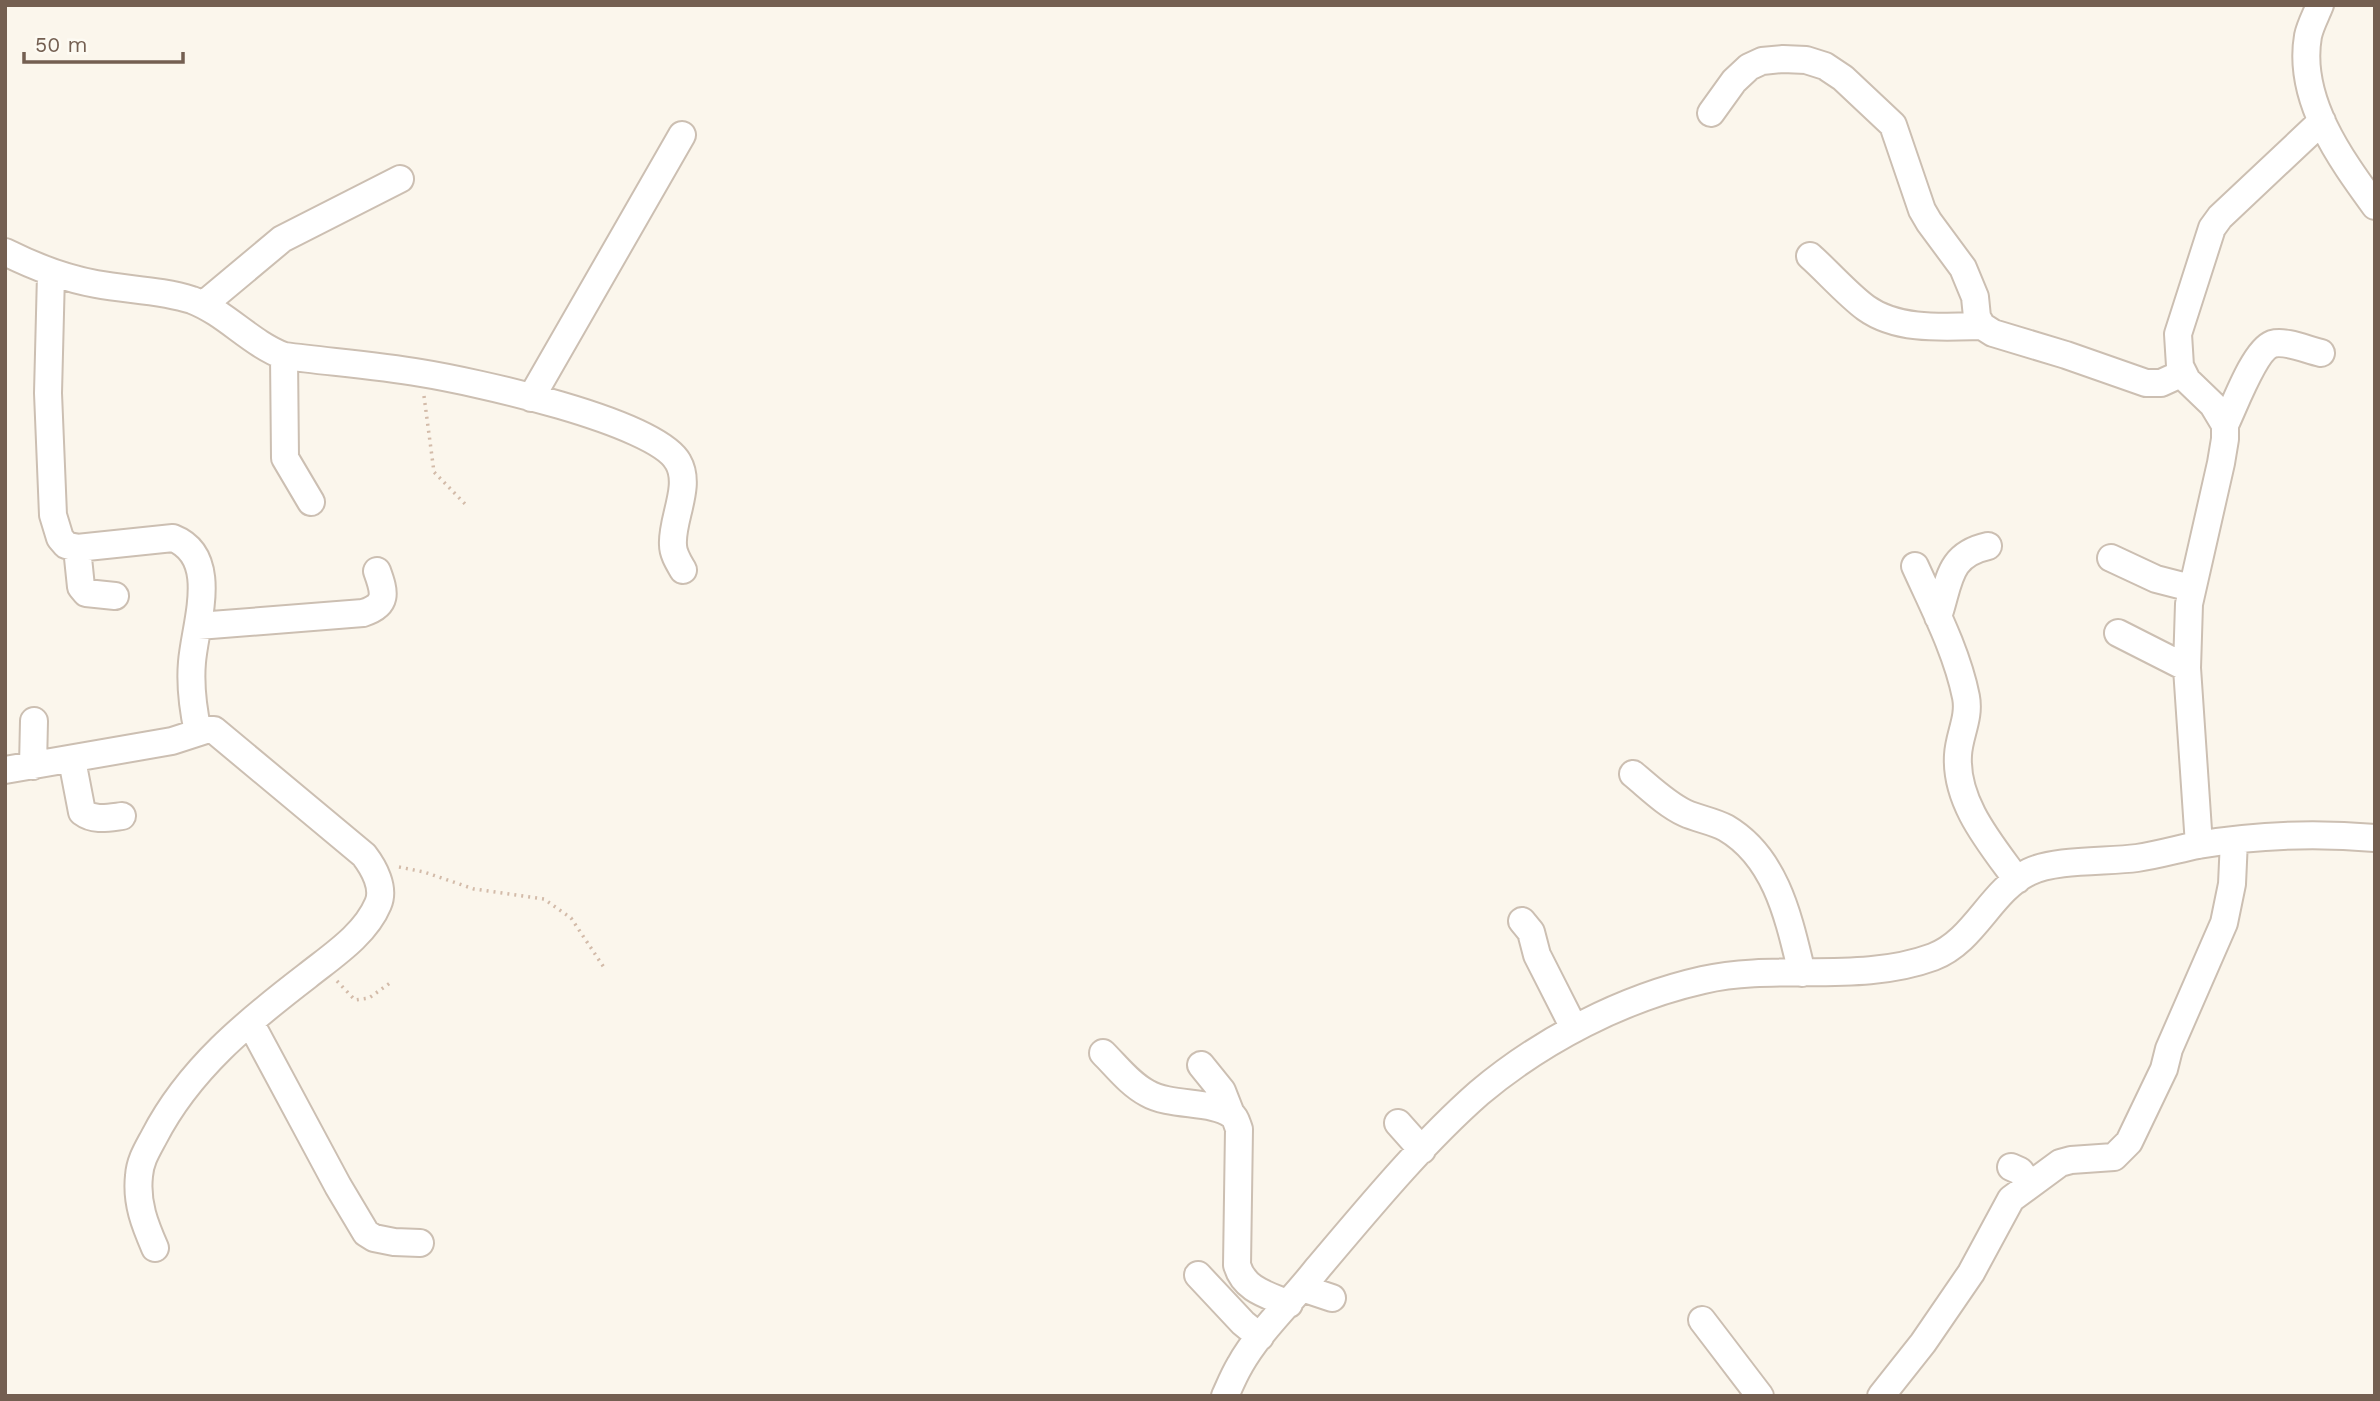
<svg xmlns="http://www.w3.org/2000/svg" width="2380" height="1401" font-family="'Work Sans',sans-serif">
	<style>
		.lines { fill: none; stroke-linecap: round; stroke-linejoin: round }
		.minor-casing { stroke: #ccbfb2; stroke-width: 30 }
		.path { stroke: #d3bba9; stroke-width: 3.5; stroke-dasharray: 2 5; stroke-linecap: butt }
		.minor { stroke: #fff; stroke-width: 26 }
	</style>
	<rect width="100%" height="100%" fill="#fbf6ec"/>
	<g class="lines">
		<defs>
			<path id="minor" d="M2320 5C2316 15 2310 26 2308 36 2297 99 2340 158 2375 206
				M1711 113 1734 81 1749 67 1762 61 1783 59 1806 60 1825 66 1843 78 1893 125 1922 210 1929 222 1963 268 1975 297 1977 317 1982 326 1993 333 2066 355 2146 383H2161L2183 373
				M5 252C35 267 63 278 96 284 128 290 161 290 192 300 226 313 250 343 284 356 330 362 376 365 421 373 471 381 656 421 678 462 692 486 671 520 673 545 673 554 679 563 683 570
				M1810 256C1827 271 1848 295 1866 308 1898 331 1945 327 1982 326
				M51 274 48 393 53 515 60 538 66 545 77 548 173 538C221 557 195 624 192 662 190 685 193 709 198 732
				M203 305 282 239 400 179
				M284 356 285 458 311 502
				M531 398 682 135
				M2225 425C2234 407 2254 351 2272 344 2286 340 2307 350 2321 353
				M77 548 81 587 86 593 115 596
				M2111 558 2156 579 2191 588
				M1915 566C1934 608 1957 652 1966 697 1970 718 1959 735 1958 755 1955 803 1991 844 2017 880
				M1938 617C1950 582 1947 555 1988 546
				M198 626 363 613C388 605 385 593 377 571
				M2118 633 2187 668
				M72 760 82 812C94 821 107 818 122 816
				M33 766 34 721
				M5 770 172 741 206 730H214L364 855C374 868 385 888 378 904 365 935 332 956 307 976 247 1022 189 1069 154 1137 147 1150 140 1161 139 1176 136 1203 145 1225 155 1248
				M1633 774C1650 788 1666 804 1685 813 1698 819 1713 821 1726 828 1777 858 1789 920 1802 973
				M2199 845 2187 668 2189 604 2221 463 2225 439V425L2213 405 2187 380 2180 366 2178 334 2212 228 2220 217 2322 121
				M1522 921 1531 932 1537 955 1574 1028
				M250 1022 338 1186 366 1233 374 1238 394 1242 420 1243
				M1103 1053C1117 1067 1130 1084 1147 1093 1171 1107 1212 1100 1232 1115 1236 1118 1237 1124 1239 1129L1237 1265C1244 1290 1268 1295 1289 1304
				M1201 1065 1222 1091 1231 1114
				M1398 1123 1422 1150
				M2011 1167 2020 1171 2030 1184
				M1198 1275 1243 1323 1260 1337
				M1302 1288 1332 1298
				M1702 1320 1760 1396
				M1225 1396C1230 1385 1234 1375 1240 1365 1259 1331 1293 1300 1317 1269 1367 1210 1421 1144 1479 1093 1542 1040 1623 998 1703 980 1778 963 1860 984 1933 957 1975 941 1990 891 2029 872 2055 859 2107 862 2137 858 2158 855 2178 849 2198 845 2256 835 2316 833 2375 838
				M1881 1396 1923 1343 1971 1273 2011 1199 2060 1163 2071 1160 2114 1157 2129 1142 2164 1069 2169 1049 2224 923 2232 884 2234 840"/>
		</defs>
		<use href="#minor" class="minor-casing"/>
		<path class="path" d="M424 396 434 472 467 506
			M399 867 424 872 474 889 544 899 571 918 605 969
			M337 981 355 1000 369 998 390 983"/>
		<use href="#minor" class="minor"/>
	</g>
	<rect width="2380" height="1401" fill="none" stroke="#745f51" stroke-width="14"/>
	<path d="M24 52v10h159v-10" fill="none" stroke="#745f51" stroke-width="3.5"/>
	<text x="35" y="52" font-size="21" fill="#745f51" stroke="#fdfaf2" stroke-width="5" paint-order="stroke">50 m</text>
</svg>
